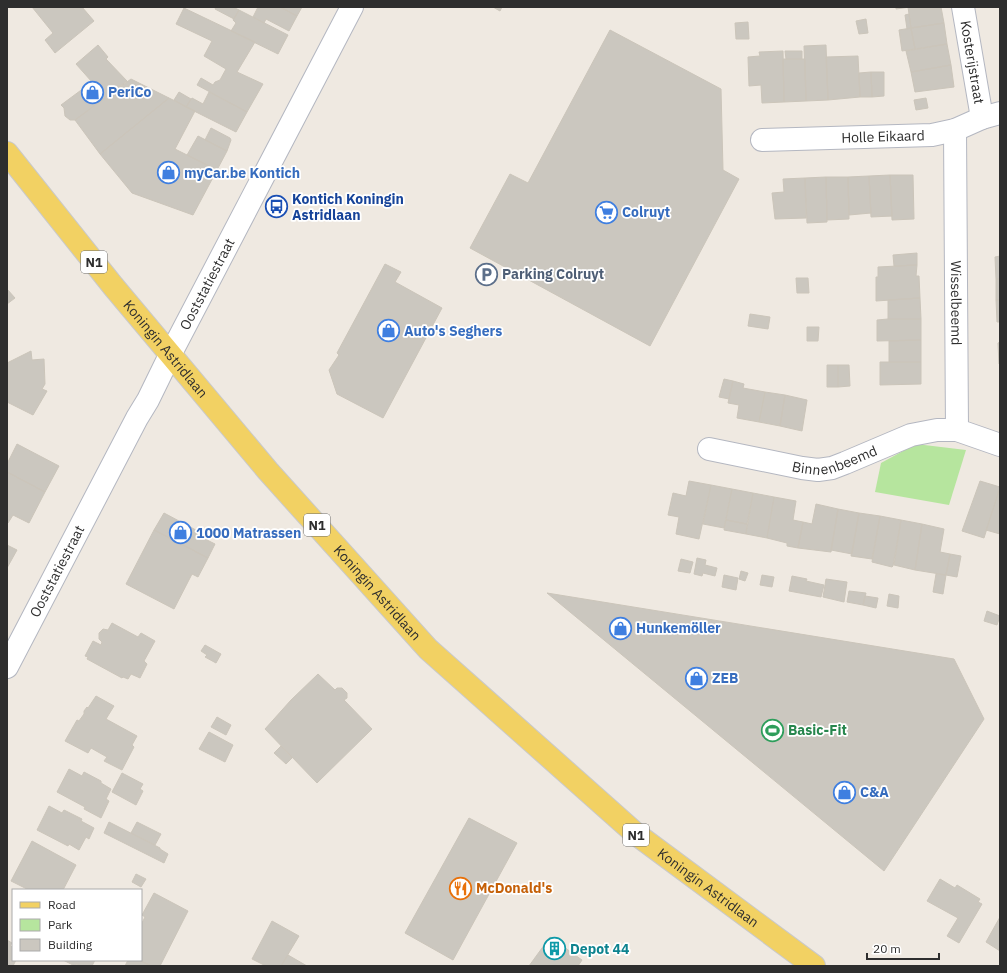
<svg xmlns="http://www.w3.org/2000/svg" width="1007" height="973" font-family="'IBM Plex Sans',sans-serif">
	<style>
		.green { fill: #b6e59e }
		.building { fill: #cbc7bf; stroke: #cbc5ba }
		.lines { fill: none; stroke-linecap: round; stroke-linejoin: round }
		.minor-casing { stroke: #b4b7c1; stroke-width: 24 }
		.tertiary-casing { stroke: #b4b7c1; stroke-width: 24 }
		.primary-casing { stroke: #c9c9c9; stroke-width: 24 }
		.minor { stroke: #fff; stroke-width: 22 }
		.tertiary { stroke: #fff; stroke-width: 22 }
		.primary { stroke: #f2d163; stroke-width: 22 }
		.labels { text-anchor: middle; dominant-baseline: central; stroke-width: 3.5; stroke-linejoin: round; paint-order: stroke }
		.shield { fill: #fff; stroke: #6d6d6d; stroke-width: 1 }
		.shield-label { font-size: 13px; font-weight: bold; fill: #2e2e2e }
		.street-label { font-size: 14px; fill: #2e2e2e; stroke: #fff }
		.shop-label { font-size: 14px; font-weight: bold; fill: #366cbe; stroke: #fff; text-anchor: start }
		.transit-label { font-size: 14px; font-weight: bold; fill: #164399; stroke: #fff; text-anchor: start }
		.service-label { font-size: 14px; font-weight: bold; fill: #4e5e75; stroke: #fff; text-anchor: start }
		.leisure-label { font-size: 14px; font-weight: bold; fill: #27864d; stroke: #fff; text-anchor: start }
		.food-label { font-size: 14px; font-weight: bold; fill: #c56008; stroke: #fff; text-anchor: start }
		.culture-label { font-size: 14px; font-weight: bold; fill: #0d838f; stroke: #fff; text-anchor: start }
	</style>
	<rect width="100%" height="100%" fill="#efe9e1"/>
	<path class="green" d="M916 444 966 450 949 505 875 492 881 463Z"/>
	<path class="building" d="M32 7H82L94 21 55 53 45 40 53 33Z
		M216 7H233L239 10 234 19 215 9Z
		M258 7H280L297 16 289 31 266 19 264 23 253 17Z
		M280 7H302L297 16Z
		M493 7H502L500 11Z
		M896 7H910L896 9Z
		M908 7H941L944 23 911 28Z
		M184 8 255 42 237 72 263 84 247 112 197 85 201 78 213 85 215 82 220 80 226 69 204 56 212 41 176 24Z
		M239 10 288 35 278 54 231 31 236 23 233 20Z
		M909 14 911 28 907 29 905 15Z
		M866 19 868 33 859 34 856 21Z
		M748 22 749 39H736L735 23Z
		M944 23 947 44 915 49 911 28Z
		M911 28 915 49 902 51 899 30Z
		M610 30 721 89 723 170 739 179 650 346 470 248 510 174 528 183Z
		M947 44 951 65 911 72 906 51Z
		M98 45 108 57 106 59 127 81 75 120H70L65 116 64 108 61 105 92 82 76 64Z
		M826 45 828 100 806 101 804 46Z
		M783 51 784 102 762 103 761 85 749 86 748 57 760 56 759 52Z
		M785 51H802V59H786Z
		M858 56 860 97 828 100 826 57Z
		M783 59H805L806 101 784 102Z
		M951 65 954 87 915 92 911 72Z
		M871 72 872 97H860L859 73Z
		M871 72H884V96L872 97Z
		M131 79 169 98 100 154 75 120Z
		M179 92 191 99 186 107 174 100Z
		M209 92 247 112 236 132 186 107 192 98 203 104Z
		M169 98 195 111 175 149 217 170 193 215 132 193 100 154Z
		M926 98 928 108 916 110 914 100Z
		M211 128 230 138 231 140 227 151 205 140Z
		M198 136 227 151 217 170 187 155Z
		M890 175H913L914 219 892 220Z
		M890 175 892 216 871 217 869 176Z
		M869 176 871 213 849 215 848 177Z
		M826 177 827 222 807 223 805 178Z
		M826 177H848L849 219 827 220Z
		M805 178 806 218 775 219 772 193 784 192 783 179Z
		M917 253V265L894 266 893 255Z
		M1000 256V279H996L995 257Z
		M385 264 401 272 395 282 442 308 383 418 337 394 329 370 339 355 337 353Z
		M917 265 916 276H919L920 298 876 301V277H878V267Z
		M796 278H808L809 293H797Z
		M996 279H1000V300H996Z
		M7 289 15 298 7 304Z
		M920 298 921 319H888V300Z
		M996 300H1000V322H997Z
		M750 314 770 317 768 329 748 326Z
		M888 319H921V340L877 341V320Z
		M807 327H819L818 341H807Z
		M921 340V362H889V341Z
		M1000 342V364H999L998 343Z
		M31 351 32 360 44 359 45 384 42 389 47 391 33 415 7 402V363Z
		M880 362H921V384L880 385Z
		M827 365H838V387H827Z
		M838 365H849L850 386 838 387Z
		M724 379 733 381 729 399 719 397Z
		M733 381 744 384 743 388 765 392 759 422 737 418 739 405 728 403Z
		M765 392 785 395 780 426 759 422Z
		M785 395 807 400 802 431 780 426Z
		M17 444 59 466 45 492 7 472V464Z
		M7 472 45 492 29 523 13 515 8 523 7 522Z
		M689 481 711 485 699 539 676 534 679 517 668 515 673 493 686 496Z
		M980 481 1000 487 984 538 962 531Z
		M711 485 732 489 724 528 703 524Z
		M1000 488V534L986 530Z
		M732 489 753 493 747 524 726 520Z
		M753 493 774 497 767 538 746 534Z
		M774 497 796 501 793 520 803 522 798 548 787 546V543L767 538Z
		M816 504 838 509 831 552 798 548 803 522 812 524Z
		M838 509 859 513 852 554 831 550Z
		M164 513 209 537 207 540 215 544 208 558 154 530Z
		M859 513 880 516 872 559 851 556Z
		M880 516 901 520 893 566 892 567 872 562Z
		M726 520 747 524 746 534 724 530Z
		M901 520 922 524 915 570 894 565Z
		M922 524 944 529 940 552 950 554 946 575 915 570Z
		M154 530 208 558 198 577 192 574 174 609 126 584Z
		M7 545 17 550 7 568Z
		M950 554 961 556 957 577 946 575Z
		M697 558 706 560 705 565 717 568 715 576 703 573 702 576 694 574Z
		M681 559 693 562 690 573 678 571Z
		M741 571 748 573 745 581 739 579Z
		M936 574 946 575 943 594 933 592Z
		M724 575 738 578 736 590 722 587Z
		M762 575 774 577 772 587 760 585Z
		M792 576 807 579 806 581 824 585 821 597 789 591Z
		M826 579 847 582 844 602 823 597Z
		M849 591 866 593 863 605 847 602Z
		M547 593 954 659 984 719 884 871Z
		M889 594 899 596 898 608 887 606Z
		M865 596 878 598 876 608 863 605Z
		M987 611 1000 616 997 625 984 621Z
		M112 623 138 637 141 633 155 641 144 661 147 664 140 678 131 674 128 679 123 677 122 678 87 659 88 657 85 656 93 641 101 645 102 642 99 639V633L103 629 108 630Z
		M205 645 221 654 216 663 205 657 207 655 201 651Z
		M318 674 335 690 337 688H342L347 693V698L344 700 372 729 317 783 265 729 291 700Z
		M96 696 114 706 106 719 137 736 132 745 134 747 122 770 104 761 107 757 91 748 88 753 65 741 77 720 79 721 84 714V711L87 707 88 708Z
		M217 717 231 725 226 735 211 727Z
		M209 732 233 745 225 762 199 749Z
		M281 746 292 758 286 764 274 753Z
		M69 769 82 776 84 772 101 781V783L111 789 106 799 109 801 101 818 84 809 85 807 57 792Z
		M122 773 143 784 140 789 143 791 136 805 112 792Z
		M49 806 62 813 64 810 82 819 81 821 94 828 89 839 86 837 79 850 69 844 68 846 37 830Z
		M469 818 517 843 453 960 405 933Z
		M109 822 160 848V849L168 854 164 863 104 833Z
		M137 822 161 834 155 845 131 833Z
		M32 841 76 865 63 890H29L11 881Z
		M136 874 146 879 141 887 132 882Z
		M940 879 955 888 957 885 980 899 978 902 982 904 959 943 947 936 958 918 927 901Z
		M154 893 188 911 160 966H151L139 960H141V925L145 917 142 915Z
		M1000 917V951L986 942Z
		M272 921 299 936 281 966H266L252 959Z
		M550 937 582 960 578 966H529Z
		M7 940 12 943 10 946 13 947V960H16L13 966H7Z
		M288 955 307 966H281Z
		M63 960H95L92 966H80L76 964 75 966Z
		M128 960H139L151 966H125Z"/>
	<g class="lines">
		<defs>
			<g id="minor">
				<path id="s1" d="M963 7 982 118"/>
				<path id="s2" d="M955 130 957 430 1000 445"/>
				<path id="s3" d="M762 140 932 135 955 130 982 118 1000 113"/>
				<path id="s4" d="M170 355 352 7"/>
				<path id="s5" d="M709 449 802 468 818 470 832 468 845 463 911 435 937 430H957"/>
			</g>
			<g id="tertiary">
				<path id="s6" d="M7 667 137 418 148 400 170 355"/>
			</g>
			<g id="primary">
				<path id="s7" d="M7 153 113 286 268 471 428 649 636 834 814 966"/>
			</g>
		</defs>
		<use href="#minor" class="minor-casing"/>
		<use href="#tertiary" class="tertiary-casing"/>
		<use href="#primary" class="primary-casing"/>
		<use href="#minor" class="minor"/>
		<use href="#tertiary" class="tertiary"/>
		<use href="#primary" class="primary"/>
	</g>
	<defs>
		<symbol id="shop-ring" viewBox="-11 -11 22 22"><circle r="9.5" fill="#fff" stroke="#3f7fe0" stroke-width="1.5"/><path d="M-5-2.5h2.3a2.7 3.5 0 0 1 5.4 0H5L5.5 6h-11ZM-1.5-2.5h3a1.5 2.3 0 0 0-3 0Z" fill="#3f7fe0"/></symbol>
		<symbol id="bus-ring" viewBox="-11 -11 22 22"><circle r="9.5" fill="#fff" stroke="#1a4fb4" stroke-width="1.5"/><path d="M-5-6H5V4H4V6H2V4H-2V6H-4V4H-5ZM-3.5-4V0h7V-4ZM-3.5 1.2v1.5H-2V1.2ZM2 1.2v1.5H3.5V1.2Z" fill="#1a4fb4"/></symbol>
		<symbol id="supermarket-ring" viewBox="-11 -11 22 22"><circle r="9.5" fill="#fff" stroke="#3f7fe0" stroke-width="1.5"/><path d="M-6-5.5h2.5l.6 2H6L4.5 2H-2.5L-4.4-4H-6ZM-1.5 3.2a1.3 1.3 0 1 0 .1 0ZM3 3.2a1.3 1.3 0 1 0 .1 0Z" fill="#3f7fe0"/></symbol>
		<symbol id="parking-ring" viewBox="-11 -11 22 22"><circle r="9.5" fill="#fff" stroke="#5c6f8a" stroke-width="1.5"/><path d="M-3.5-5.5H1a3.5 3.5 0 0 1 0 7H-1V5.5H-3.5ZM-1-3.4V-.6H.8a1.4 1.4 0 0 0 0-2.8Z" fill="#5c6f8a"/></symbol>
		<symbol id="stadium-ring" viewBox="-11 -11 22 22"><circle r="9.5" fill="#fff" stroke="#2e9e5b" stroke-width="1.5"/><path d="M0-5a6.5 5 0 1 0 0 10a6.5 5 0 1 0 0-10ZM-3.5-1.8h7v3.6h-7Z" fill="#2e9e5b"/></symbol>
		<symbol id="restaurant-ring" viewBox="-11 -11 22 22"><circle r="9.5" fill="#fff" stroke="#e8710a" stroke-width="1.5"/><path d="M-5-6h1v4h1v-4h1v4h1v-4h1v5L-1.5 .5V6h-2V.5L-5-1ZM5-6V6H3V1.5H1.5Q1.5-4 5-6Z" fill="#e8710a"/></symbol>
		<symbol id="building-ring" viewBox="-11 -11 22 22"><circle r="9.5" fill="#fff" stroke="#0f9aa8" stroke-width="1.5"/><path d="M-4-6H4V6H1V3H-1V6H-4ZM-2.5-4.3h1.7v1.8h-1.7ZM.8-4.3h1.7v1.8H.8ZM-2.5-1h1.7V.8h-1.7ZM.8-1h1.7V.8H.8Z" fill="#0f9aa8"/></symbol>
	</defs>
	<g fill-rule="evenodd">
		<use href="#shop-ring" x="80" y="80" width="25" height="25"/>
		<use href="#shop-ring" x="156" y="160" width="25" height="25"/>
		<use href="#bus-ring" x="264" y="194" width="25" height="25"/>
		<use href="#supermarket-ring" x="594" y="200" width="25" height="25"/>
		<use href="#parking-ring" x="474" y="262" width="25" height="25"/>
		<use href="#shop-ring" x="376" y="318" width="25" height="25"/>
		<use href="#shop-ring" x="168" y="520" width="25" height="25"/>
		<use href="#shop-ring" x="608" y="616" width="25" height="25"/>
		<use href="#shop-ring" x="684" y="666" width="25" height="25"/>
		<use href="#stadium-ring" x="760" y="718" width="25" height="25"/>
		<use href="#shop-ring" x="832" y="780" width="25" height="25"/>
		<use href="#restaurant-ring" x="448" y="876" width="25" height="25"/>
		<use href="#building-ring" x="542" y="936" width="25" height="25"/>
	</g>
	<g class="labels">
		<g class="shield">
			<rect x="81" y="251" width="26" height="22" rx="3"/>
			<rect x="304" y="514" width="26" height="22" rx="3"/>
			<rect x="623" y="824" width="26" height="22" rx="3"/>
		</g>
		<g class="shield-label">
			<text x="94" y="262">N1</text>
			<text x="317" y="525">N1</text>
			<text x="636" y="835">N1</text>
		</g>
		<g class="street-label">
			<text stroke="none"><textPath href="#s1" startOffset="56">Kosterijstraat</textPath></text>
			<text stroke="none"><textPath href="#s3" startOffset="121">Holle Eikaard</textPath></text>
			<text stroke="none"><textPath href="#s4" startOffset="80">Ooststatiestraat</textPath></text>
			<text stroke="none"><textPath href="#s2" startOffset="173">Wisselbeemd</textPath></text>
			<text stroke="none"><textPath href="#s7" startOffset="252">Koningin Astridlaan</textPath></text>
			<text stroke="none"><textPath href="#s5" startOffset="129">Binnenbeemd</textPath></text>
			<text stroke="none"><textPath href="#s6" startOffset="108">Ooststatiestraat</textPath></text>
			<text stroke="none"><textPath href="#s7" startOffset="575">Koningin Astridlaan</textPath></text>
			<text stroke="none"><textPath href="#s7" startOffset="1019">Koningin Astridlaan</textPath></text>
		</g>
		<g class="shop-label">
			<text x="108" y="92">PeriCo</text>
			<text x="184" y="173">myCar.be Kontich</text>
			<text x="622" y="212">Colruyt</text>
			<text x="404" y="331">Auto's Seghers</text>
			<text x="196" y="533">1000 Matrassen</text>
			<text x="636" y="628">Hunkemöller</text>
			<text x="712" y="678">ZEB</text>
			<text x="860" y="792">C&amp;A</text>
		</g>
		<g class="transit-label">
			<text x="292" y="199">Kontich Koningin<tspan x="292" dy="16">Astridlaan</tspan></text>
		</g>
		<g class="service-label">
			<text x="502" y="274">Parking Colruyt</text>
		</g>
		<g class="leisure-label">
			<text x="788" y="730">Basic-Fit</text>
		</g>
		<g class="food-label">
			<text x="476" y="888">McDonald's</text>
		</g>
		<g class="culture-label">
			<text x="570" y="949">Depot 44</text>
		</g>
	</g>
	<rect width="1007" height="973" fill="none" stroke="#2e2e2e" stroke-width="16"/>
	<rect x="12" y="889" width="130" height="72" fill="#ffffff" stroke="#ababab"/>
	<rect x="20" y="902" width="20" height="6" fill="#f2d163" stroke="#ababab"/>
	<text x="48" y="909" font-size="12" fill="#2e2e2e">Road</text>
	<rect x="20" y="919" width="20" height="12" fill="#b6e59e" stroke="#ababab"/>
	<text x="48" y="929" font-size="12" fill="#2e2e2e">Park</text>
	<rect x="20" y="939" width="20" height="12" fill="#cbc7bf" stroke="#ababab"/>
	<text x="48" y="949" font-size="12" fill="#2e2e2e">Building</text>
	<path d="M867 953v6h72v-6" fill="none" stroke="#2e2e2e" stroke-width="2"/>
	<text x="873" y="953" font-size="12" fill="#2e2e2e" stroke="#ffffff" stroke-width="3" paint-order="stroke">20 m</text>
</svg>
